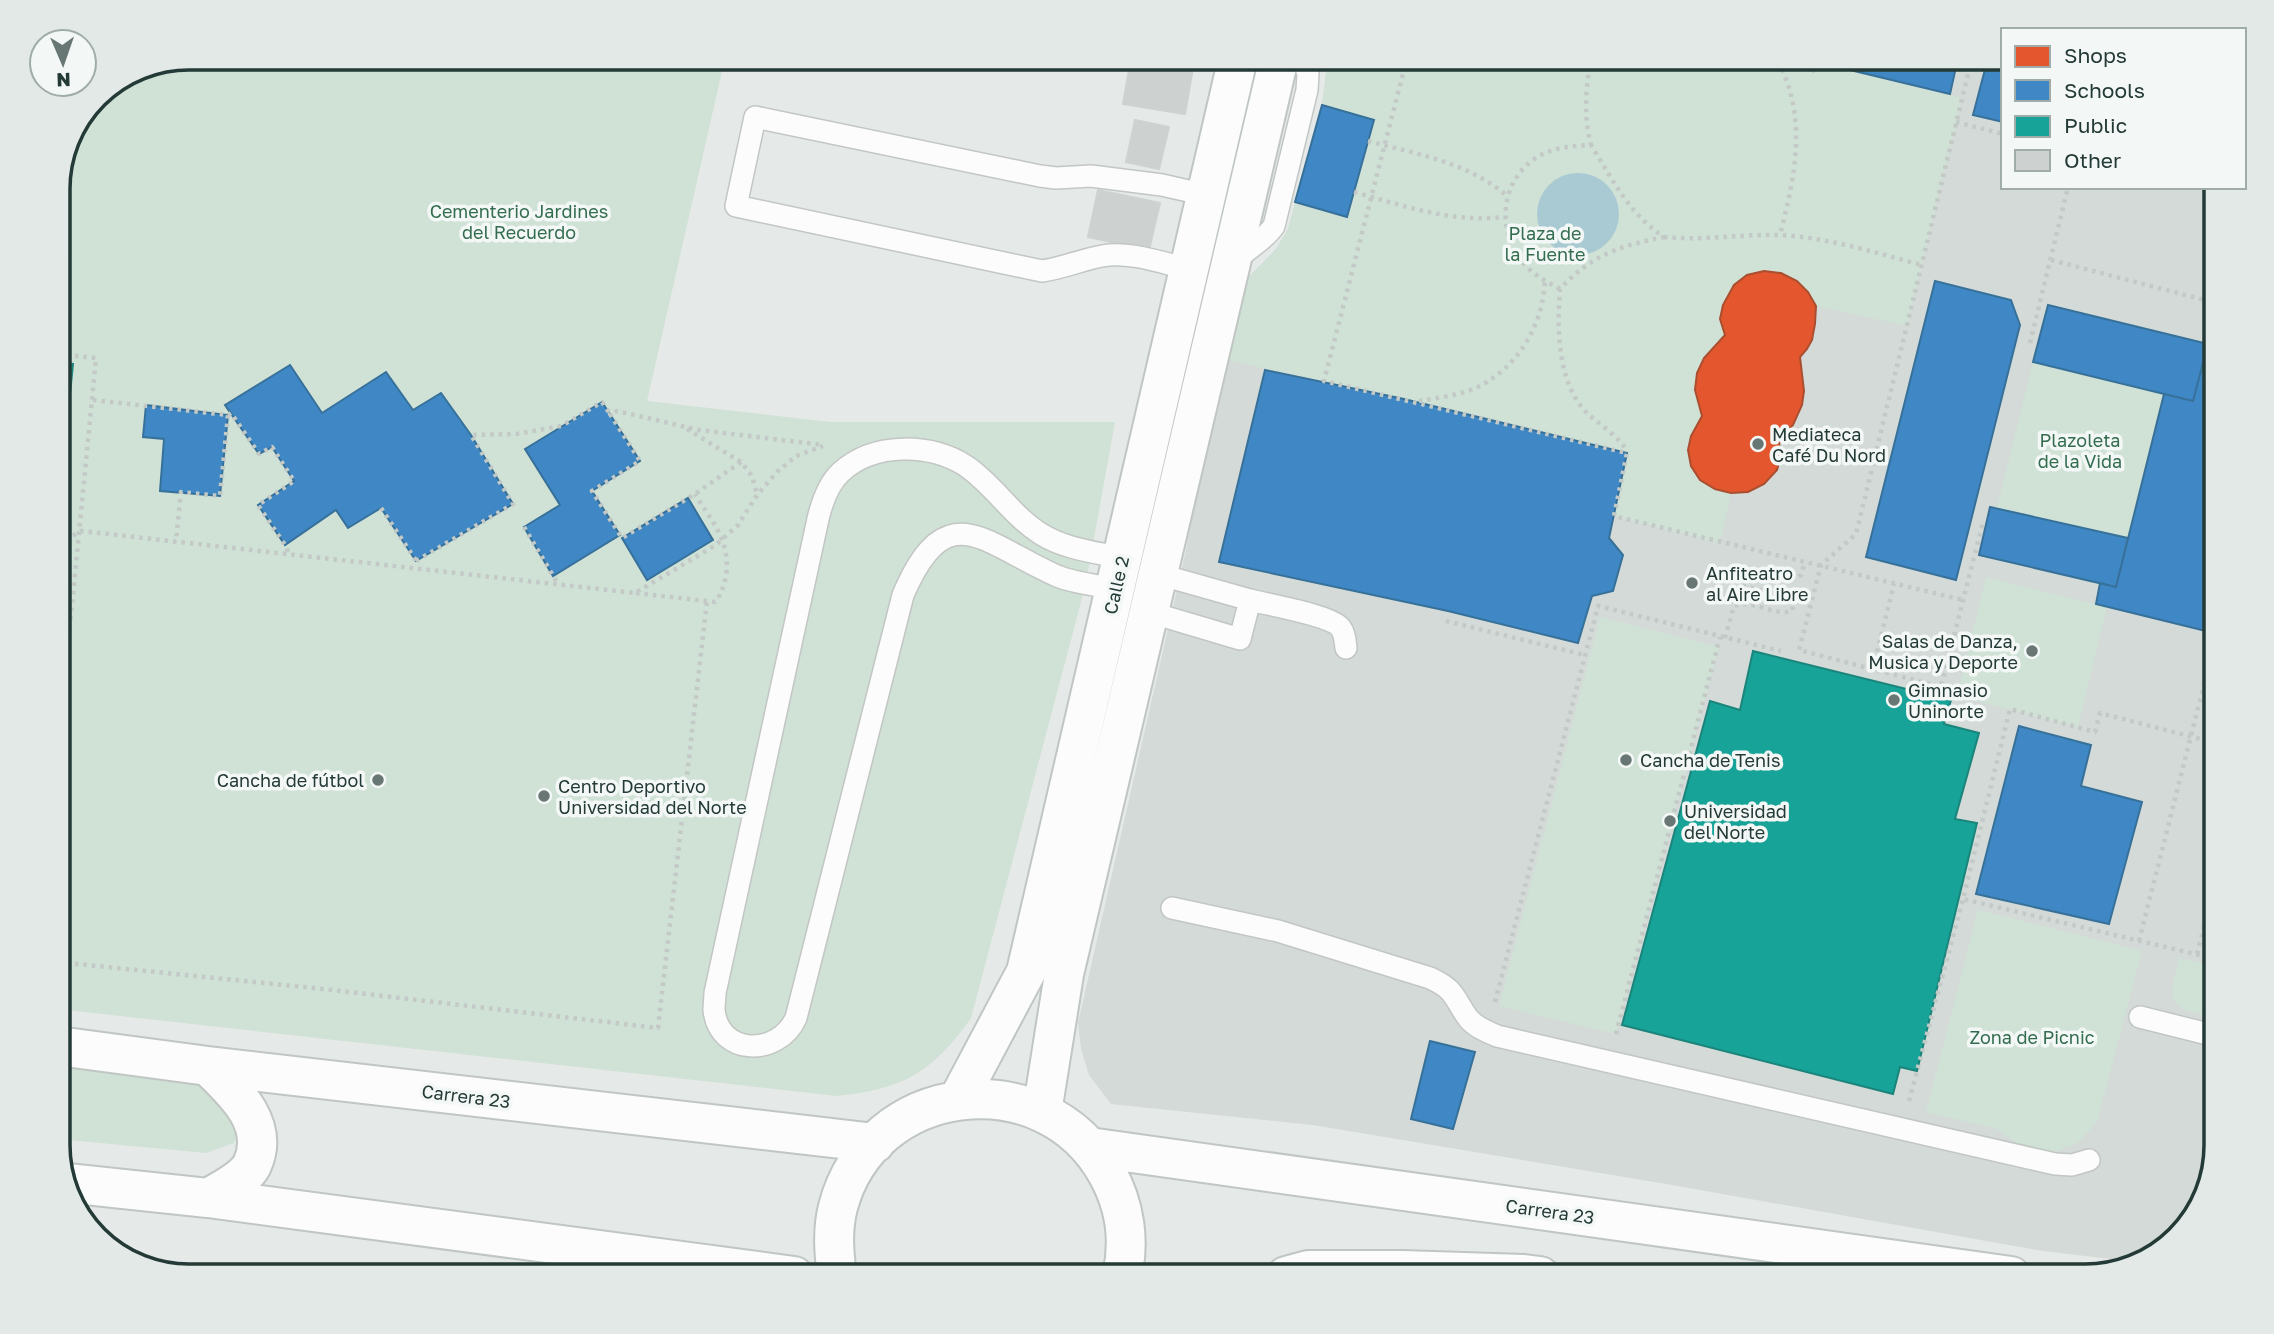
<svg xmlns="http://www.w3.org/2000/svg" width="2274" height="1334" font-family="'Golos Text',sans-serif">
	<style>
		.built { fill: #d3dad7 }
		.green { fill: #d0e1d6 }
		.water { fill: #aacad3 }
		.shops { fill: #e4572e; stroke: #aa4e30; stroke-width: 2 }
		.schools { fill: #3f88c5; stroke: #37719a; stroke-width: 2 }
		.public { fill: #17a398; stroke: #1b847b; stroke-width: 2 }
		.building { fill: #cdd2d0; stroke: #ced2d0; stroke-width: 2 }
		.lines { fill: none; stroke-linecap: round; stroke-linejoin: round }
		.lane-casing { stroke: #c2c6c4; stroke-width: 24 }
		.secondary-casing { stroke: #c0c6c4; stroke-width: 42 }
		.path { stroke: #c2c9c6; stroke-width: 4.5; stroke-dasharray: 3.5 5; stroke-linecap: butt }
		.lane { stroke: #fbfcfb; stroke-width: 21 }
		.secondary { stroke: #fbfcfb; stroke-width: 38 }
		.poi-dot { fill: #687774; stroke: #f3f8f6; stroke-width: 2.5 }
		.labels { text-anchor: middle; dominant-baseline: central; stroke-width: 7; stroke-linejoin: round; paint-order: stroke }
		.park-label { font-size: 18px; fill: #336c4f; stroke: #f3f8f6 }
		.poi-label { font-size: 18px; fill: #243a36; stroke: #f3f8f6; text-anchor: start }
		.street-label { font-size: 18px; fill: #243a36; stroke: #f3f8f6 }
		.rim { fill: none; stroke: #243a36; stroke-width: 3.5 }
	</style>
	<rect width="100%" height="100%" fill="#e5e9e7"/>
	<path class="built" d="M1328 58H2003V187H2216V1145L2199 1210 2151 1258 2137 1262 2043 1251 1672 1185 1313 1125 1111 1104 1089 1075 1081 1049 1078 1023 1186 550 1220 358 1237 289 1276 249 1288 229 1322 105Z"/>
	<path class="green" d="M189 58H725L647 401 831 422H1115L1086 583 971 1018C932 1073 903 1089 837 1096L58 1009V181L97 96 139 68Z
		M1328 58H1800L1962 98 1907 326 1816 306C1777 234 1701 290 1725 335 1700 358 1689 383 1702 416 1678 455 1686 482 1731 493L1720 543 1614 516 1627 453 1220 358 1237 289 1276 249 1288 229 1322 105Z
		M2033 362 2164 394 2128 538 1997 508Z
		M1986 577 2107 607 2078 727 1957 696Z
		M1600 617 1719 647 1616 1034 1499 1006Z
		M1978 910 2142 951 2097 1122 2079 1142 2055 1152 2021 1146 1997 1129 1926 1112Z
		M2179 958 2216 967V1018C2169 1007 2166 1006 2179 958Z
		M58 1062 197 1080 240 1127 234 1143 206 1153 58 1139Z"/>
	<path class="water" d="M1537 214a41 41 0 1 1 82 0a41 41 0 1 1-82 0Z"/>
	<path class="shops" d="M1764 271 1781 273 1797 281 1808 292 1816 306 1815 324 1812 340 1807 349 1800 357 1804 391 1802 405 1793 425 1779 439 1780 459 1777 470 1764 484 1748 492 1731 493 1715 489 1700 480 1691 466 1688 450 1691 436 1702 416 1695 390 1697 373 1704 358 1725 335 1720 319 1723 305 1734 285 1747 275Z
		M58 594H64L58 649Z"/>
	<path class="schools" d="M1800 58H1958L1950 94Z
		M1988 58H2003V122L1973 115Z
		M1322 105 1374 120 1347 217 1295 202Z
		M1935 281 2011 300 2020 325 1956 580 1866 557Z
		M2048 305 2208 344 2193 401 2033 362Z
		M2208 344 2216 346V609L2210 632 2096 604 2100 583 2116 587 2164 394 2193 401Z
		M290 365 322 413 386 372 413 410 441 393 471 435 513 504 416 561 381 508 348 528 336 510 285 545 258 505 294 481 272 447 259 454 225 405Z
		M1265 370 1404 399 1627 453 1609 538 1623 555 1613 591 1592 596 1578 643 1448 611 1219 562Z
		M602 402 640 461 592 491 620 535 553 576 524 527 560 505 525 449Z
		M146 405 228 415 220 496 160 491 164 439 143 437Z
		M688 498 713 540 647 580 622 538Z
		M1990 507 2128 538 2116 587 1979 555Z
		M2019 726 2091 745 2081 786 2142 802 2109 924 1976 894Z
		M1430 1041 1475 1052 1453 1129 1411 1119Z"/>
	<path class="public" d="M58 363 73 364 58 514Z
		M1753 651 1951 700 1944 724 1979 733 1955 819 1977 823 1917 1071 1900 1067 1893 1094 1622 1025 1710 701 1740 710Z"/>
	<path class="building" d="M1131 58H1167L1194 62 1185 114 1123 104Z
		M1135 120 1169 127 1159 169 1126 162Z
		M1098 190 1160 203 1149 250 1088 237Z"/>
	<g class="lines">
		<defs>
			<path id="lane" d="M1235 262C1247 248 1263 242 1274 226L1307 90 1308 74 1303 58
				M1189 269C1162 263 1130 251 1102 256 1081 260 1063 268 1042 271L736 206 755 117 1040 176 1056 178 1091 176 1162 185 1206 195
				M1158 574 1250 600
				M1115 589C1096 585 1074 583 1057 576 984 544 947 492 903 595L796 1018C778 1057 719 1056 714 1010 714 1005 715 998 715 993L818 519C822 502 828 484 841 472 874 442 930 443 966 466 994 485 1012 516 1041 534 1065 549 1095 552 1122 558
				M1149 612 1240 639 1250 600C1269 605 1329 615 1340 627 1345 633 1345 641 1346 648
				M1172 908 1278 931 1430 978C1456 990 1453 997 1468 1018 1475 1027 1486 1031 1497 1036L2055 1164 2072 1165 2089 1160
				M2140 1017 2216 1036"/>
			<path id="secondary" d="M58 1046 208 1066 875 1143
				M208 1066C234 1091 271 1124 252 1165 244 1180 222 1190 208 1198
				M958 1100 1026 972 1238 58
				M1042 1112 1064 974 1279 58
				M1089 1147 2011 1276
				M67 1183 208 1198 794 1276
				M837 1276C834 1253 832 1230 838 1207 871 1081 1044 1060 1107 1173 1125 1205 1130 1241 1122 1276
				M1286 1276 1308 1270H1402L1524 1274 1540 1276"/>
		</defs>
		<use href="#lane" class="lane-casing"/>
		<use href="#secondary" class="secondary-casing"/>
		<path class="path" d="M1407 58 1324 381 1627 453 1614 516 1963 600
			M1591 58C1586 88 1583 115 1591 145
			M1763 58 1815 71
			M1972 58 1856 534 1821 565 1799 650 1941 687 1983 522
			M1778 62C1808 117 1795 177 1780 235
			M1956 122 2003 134
			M1368 141C1416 154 1468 162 1507 196
			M2207 187 2216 189
			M1354 192C1404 206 1452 223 1504 217
			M1664 237C1702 241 1740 234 1778 235 1827 237 1876 253 1922 265
			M2051 260 2216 303
			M1560 289C1549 283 1537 277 1528 268 1495 236 1498 180 1539 156 1555 147 1573 146 1591 145 1613 180 1629 214 1664 237 1620 246 1591 255 1560 289 1557 329 1557 384 1588 414 1599 424 1622 439 1627 452
			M2030 343 2068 187
			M58 354 96 358 58 749
			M93 400 228 415 220 496 181 492 176 541
			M1419 401C1438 398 1460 395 1478 387 1519 366 1542 326 1545 282
			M228 415 231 413 259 454 272 447 294 481 258 505 285 545 289 554
			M687 429 741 462 752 476 757 494
			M741 462 695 494 622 538 592 491 640 461 610 414 617 411 699 430 823 445
			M381 508 417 562
			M524 527 558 584
			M58 544 81 531 635 593 716 545 738 525 757 495 778 471 796 456 823 446
			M416 561 513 504 471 435 516 434 561 426 602 402 610 414
			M636 593 715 602C721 595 724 586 726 576 731 541 712 522 695 494
			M1446 621 1585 655
			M1725 638 1734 606C1753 599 1772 616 1792 611L1794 602C1779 588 1755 595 1739 581L1741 574 1751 569 1792 580 1801 575 1805 562
			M1875 660 1894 584
			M2216 743 2100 713 2095 732 2010 709 1963 899 2216 959
			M58 777 62 792 58 829
			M2139 941 2216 637
			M2197 954 2216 881
			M58 962 323 989 658 1028 707 601
			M1495 1002 1598 606 1781 651
			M1616 1034 1720 637
			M1909 1101 1963 899"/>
		<use href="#lane" class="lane"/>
		<use href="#secondary" class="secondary"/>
	</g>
	<g class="poi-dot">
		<circle cx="1758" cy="444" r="7"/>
		<circle cx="1692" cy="583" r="7"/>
		<circle cx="2032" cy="651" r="7"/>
		<circle cx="1894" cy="700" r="7"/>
		<circle cx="1626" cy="760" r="7"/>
		<circle cx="378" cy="780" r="7"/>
		<circle cx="544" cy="796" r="7"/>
		<circle cx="1670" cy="821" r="7"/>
	</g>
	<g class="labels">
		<g class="park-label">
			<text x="519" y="211">Cementerio Jardines<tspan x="519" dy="21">del Recuerdo</tspan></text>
			<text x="1545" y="233">Plaza de<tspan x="1545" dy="21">la Fuente</tspan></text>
			<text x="2080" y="440">Plazoleta<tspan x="2080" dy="21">de la Vida</tspan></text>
			<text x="2032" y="1037">Zona de Picnic</text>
		</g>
		<g class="poi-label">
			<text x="1772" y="434">Mediateca<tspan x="1772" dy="21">Café Du Nord</tspan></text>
			<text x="1706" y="573">Anfiteatro<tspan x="1706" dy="21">al Aire Libre</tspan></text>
			<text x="2018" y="641" text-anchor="end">Salas de Danza,<tspan x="2018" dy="21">Musica y Deporte</tspan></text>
			<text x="1908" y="690">Gimnasio<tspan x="1908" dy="21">Uninorte</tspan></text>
			<text x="1640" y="760">Cancha de Tenis</text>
			<text x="364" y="780" text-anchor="end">Cancha de fútbol</text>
			<text x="558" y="786">Centro Deportivo<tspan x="558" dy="21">Universidad del Norte</tspan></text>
			<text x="1684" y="811">Universidad<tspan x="1684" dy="21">del Norte</tspan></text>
		</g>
		<g class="street-label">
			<text transform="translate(1116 585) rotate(-77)">Calle 2</text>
			<text transform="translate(466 1096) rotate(7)">Carrera 23</text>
			<text transform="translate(1550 1211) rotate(8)">Carrera 23</text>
		</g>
	</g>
	<path d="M0 0H2274V1334H0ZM189 70H2085A119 119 0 0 1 2204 189V1145A119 119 0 0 1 2085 1264H189A119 119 0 0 1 70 1145V189A119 119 0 0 1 189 70Z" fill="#e2e9e7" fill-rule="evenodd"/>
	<path class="rim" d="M189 70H2085A119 119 0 0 1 2204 189V1145A119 119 0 0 1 2085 1264H189A119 119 0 0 1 70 1145V189A119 119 0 0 1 189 70Z"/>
	<rect x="2001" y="28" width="245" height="161" fill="#f3f8f6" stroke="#a0aca9" stroke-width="2"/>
	<rect x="2015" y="46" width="35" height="21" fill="#e4572e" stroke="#a0aca9" stroke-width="2"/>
	<text x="2064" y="63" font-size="21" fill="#243a36">Shops</text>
	<rect x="2015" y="80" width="35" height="21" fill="#3f88c5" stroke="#a0aca9" stroke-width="2"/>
	<text x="2064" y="98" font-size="21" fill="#243a36">Schools</text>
	<rect x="2015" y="116" width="35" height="21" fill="#17a398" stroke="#a0aca9" stroke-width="2"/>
	<text x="2064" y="133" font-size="21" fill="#243a36">Public</text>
	<rect x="2015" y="150" width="35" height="21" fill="#cdd2d0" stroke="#a0aca9" stroke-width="2"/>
	<text x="2064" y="168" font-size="21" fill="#243a36">Other</text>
	<g transform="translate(63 63) rotate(178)"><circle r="33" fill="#f3f8f6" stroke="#a0aca9" stroke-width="2"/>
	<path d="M0-5L12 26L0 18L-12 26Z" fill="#687774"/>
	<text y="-10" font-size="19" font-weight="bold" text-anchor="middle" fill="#243a36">N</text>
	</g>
</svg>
